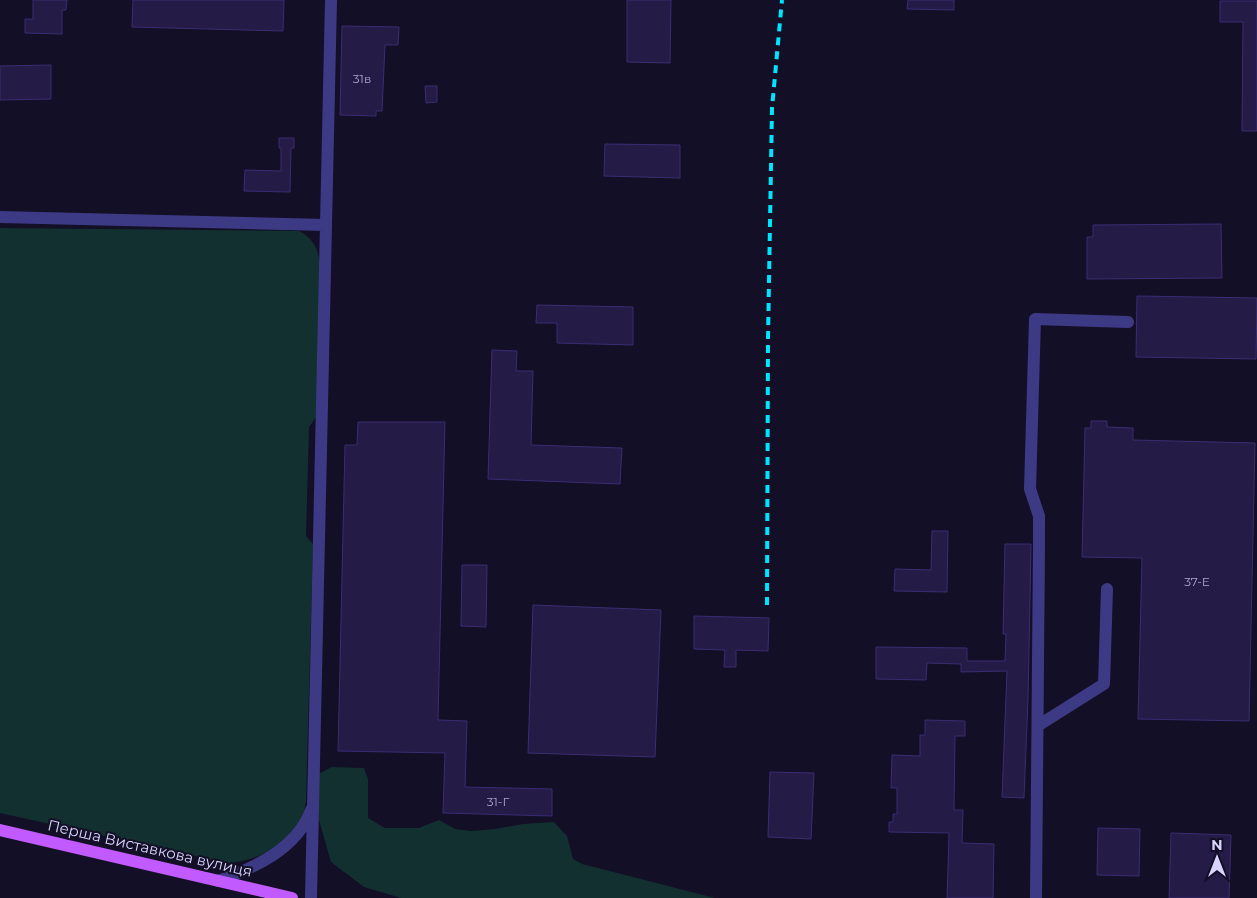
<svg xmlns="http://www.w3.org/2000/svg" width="1257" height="898" font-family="Montserrat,sans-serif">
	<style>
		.green { fill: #12302f }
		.building { fill: #241b47; stroke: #3b2d73 }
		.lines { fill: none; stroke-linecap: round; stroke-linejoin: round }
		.minor { stroke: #3d3a85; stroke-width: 12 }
		.major { stroke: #c25bff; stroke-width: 12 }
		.rail { stroke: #00e5ff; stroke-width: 4; stroke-dasharray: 8 6; stroke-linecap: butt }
		.labels { text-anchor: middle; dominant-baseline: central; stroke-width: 4; stroke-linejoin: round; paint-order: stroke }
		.number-label { font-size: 12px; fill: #aca6d1 }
		.street-label { font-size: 15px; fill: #d9d4ff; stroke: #130f26 }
	</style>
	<rect width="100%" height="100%" fill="#130f26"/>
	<path class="green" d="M0 228 299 231C317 240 319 254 321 272L317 416 309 427 306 536 313 544 306 801C302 838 260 862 227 863L0 813Z
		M332 767 364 768 368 779V818L385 828H419L439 820 455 829 471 831 495 829 523 824 554 822 567 836 573 859 582 864 715 898H401L364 887 331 862 319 820 318 774Z"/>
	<path class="building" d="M33 0H67L66 10H62V34L25 33V19H33Z
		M133 0H284L283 31 132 27Z
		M627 0H671L670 63 627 62Z
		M908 0H954V10L907 9Z
		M1220 1H1257V131H1242L1243 22H1220Z
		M342 26 399 27 398 45H385L382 111H376V116L340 115Z
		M51 65V99L0 100V66Z
		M425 86H437V102L426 103Z
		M279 138H294V148H291L290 192 244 191 245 170 281 171V148H279Z
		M605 144 680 145V178L604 176Z
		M1221 224 1222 278 1087 279V237H1093V225Z
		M1137 296 1257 298 1256 359 1136 357Z
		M537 305 633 307V345L557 343V323H536Z
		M492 350 517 351 516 371H533L531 445 622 448 620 484 488 479Z
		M1091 421H1107V427L1133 428V440L1255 443 1249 721 1138 719 1142 558 1082 557 1085 428H1091Z
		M358 422H445L438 720 467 721 465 787 552 789V816L443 813 445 753 338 751 345 445H357Z
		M932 531H948L947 592 894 591 895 569 931 570Z
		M1005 544H1031L1028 699 1024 798 1002 797 1007 671 961 672V664L927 663 926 680 876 679V647L967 648V661H1005L1006 634H1003Z
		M462 565H487L486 627 461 626Z
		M533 605 661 610 655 757 528 753Z
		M694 616 769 618 768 651 736 650V667H724L725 650 694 649Z
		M925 720 965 721V736H955L954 810H963L962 843 994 844 993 898H947L949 833 889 832V822H893V814H897V788H891L892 755 920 756V735H925Z
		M770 772 814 773 811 839 768 837Z
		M1098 828 1140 829 1139 876 1097 875Z
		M1171 833 1231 835 1229 898H1169Z"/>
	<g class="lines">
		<path class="minor" d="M0 217 326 225
			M1039 725 1104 684 1107 589
			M218 881C254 868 297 849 311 810
			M311 898 331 0
			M1036 898 1039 545V516L1030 489 1035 319 1128 322"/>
		<path class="major" d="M0 830 292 898"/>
		<path class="rail" d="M767 605 768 339 772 108 782 0"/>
	</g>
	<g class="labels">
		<g class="number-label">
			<text x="362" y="78">31в</text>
			<text x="1197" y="581">37-Е</text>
			<text x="498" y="801">31-Г</text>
		</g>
		<g class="street-label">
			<text transform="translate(150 848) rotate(13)">Перша Виставкова вулиця</text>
		</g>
	</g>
	<g transform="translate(1217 858)" stroke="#130f26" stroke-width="4" paint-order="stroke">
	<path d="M0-4L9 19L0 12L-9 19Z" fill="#d9d4ff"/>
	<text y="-8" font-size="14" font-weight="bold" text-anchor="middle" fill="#d9d4ff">N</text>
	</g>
</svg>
